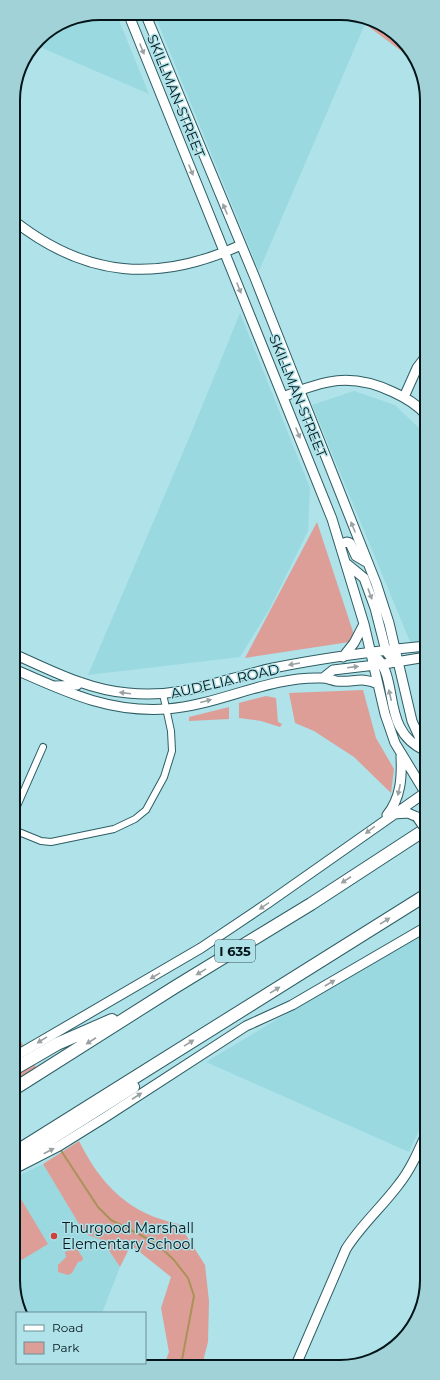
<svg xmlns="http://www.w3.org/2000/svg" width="440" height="1380" font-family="Montserrat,sans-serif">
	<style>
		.built { fill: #9bd9e1 }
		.green { fill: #dd9e97 }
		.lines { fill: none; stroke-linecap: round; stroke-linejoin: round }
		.stream { stroke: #ab9258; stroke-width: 2 }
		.street-casing { stroke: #2d5d63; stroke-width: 8 }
		.secondary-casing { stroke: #2d5d63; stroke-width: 11 }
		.highway-casing { stroke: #2d5d63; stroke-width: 14 }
		.street { stroke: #fff; stroke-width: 6 }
		.secondary { stroke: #fff; stroke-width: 9 }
		.highway { stroke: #fff; stroke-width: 12 }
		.secondary-bridge-casing { stroke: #2d5d63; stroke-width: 11; stroke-linecap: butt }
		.secondary-bridge { stroke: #fff; stroke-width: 9 }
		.oneway { fill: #9aa1a3 }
		.poi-dot { fill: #cf413b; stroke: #afe2e9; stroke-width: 1.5 }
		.labels { text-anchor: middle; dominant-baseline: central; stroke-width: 3; stroke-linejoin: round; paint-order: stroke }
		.shield { fill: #afe2e9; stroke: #375257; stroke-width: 1 }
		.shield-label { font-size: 13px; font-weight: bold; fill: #031518 }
		.street-label { font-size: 14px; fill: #031518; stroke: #afe2e9 }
		.poi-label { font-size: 14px; fill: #031518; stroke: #afe2e9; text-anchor: start }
		.rim { fill: none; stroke: #031518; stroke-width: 2 }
	</style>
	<rect width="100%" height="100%" fill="#afe2e9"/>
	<path class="built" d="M100 13H116L149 94 35 45 42 35 67 20Z
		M154 13 353 15 365 24 259 271Z
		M240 313 310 488 308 531 270 608 240 657 88 675 192 431Z
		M354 391 395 405 421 430 426 445V641L411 644 312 405Z
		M426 930 427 1113 409 1152 206 1062Z
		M43 1164 85 1233 102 1239 120 1267 102 1313H23L15 1297 14 1178Z"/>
	<path class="green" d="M353 15H357L402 39 412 59Z
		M317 522 356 641 245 658Z
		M363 690 376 738 394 769 391 793 354 757 314 731 295 723 289 693Z
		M266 696 276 698 278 722 282 724 280 727 261 721 239 718V703Z
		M229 707V719L189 721V717Z
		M14 1030 37 1069 14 1083Z
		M79 1141C101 1185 129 1214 179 1224L205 1265 209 1301 208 1342 202 1365H164L169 1352 161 1308 171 1277 131 1245 120 1267 102 1240 85 1234 43 1164Z
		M15 1189 48 1244 15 1264Z
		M75 1246 83 1258 82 1261 78 1262 72 1273 68 1275 58 1272V1265L66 1257 65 1252Z"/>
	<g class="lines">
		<path class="stream" d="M60 1149 98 1207 111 1220 156 1243 174 1260 188 1278 194 1296 181 1365"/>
		<defs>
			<path id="street" d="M14 813 43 747
				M14 830 41 841 51 842 114 829 135 819 146 810 164 777 172 751 171 731 163 694"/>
			<path id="secondary" d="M128 13 332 519 364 624 385 714 395 743 426 794
				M145 13 255 278 376 583 389 623 412 721 426 752
				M13 220C86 278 158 283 241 245
				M283 397C324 380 351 372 393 392 406 398 417 404 426 415
				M404 397 417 368 426 356
				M341 544 347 542 350 543 356 556 368 563
				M347 564 364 578 375 608 386 651 389 655
				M371 653C403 673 377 730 426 751
				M14 654C50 670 88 690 128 693 182 699 222 679 273 668 323 658 375 651 426 646
				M343 657 354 643 364 624
				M14 669C66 692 109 713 167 709 220 705 268 676 322 678 327 678 331 680 336 681 353 683 361 676 378 684
				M323 678 333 670 384 664 426 657
				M55 686 77 685 80 682
				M394 814 408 813 417 817
				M387 815C401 798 402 777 401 756
				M14 1057 201 948 268 903 426 792
				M18 1167 59 1146 104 1118 246 1026 292 1005 426 927
				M296 1365 346 1249C361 1225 382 1207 399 1184 411 1169 419 1150 427 1132"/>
			<path id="highway" d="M14 1069 57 1044 112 1020
				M14 1089 175 987 311 904 426 829
				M14 1153 426 895
				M14 1169 27 1154 133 1087"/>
		</defs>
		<use href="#street" class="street-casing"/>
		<use href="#secondary" class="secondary-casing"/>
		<use href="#highway" class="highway-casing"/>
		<use href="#street" class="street"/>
		<use href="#secondary" class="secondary"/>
		<use href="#highway" class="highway"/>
		<defs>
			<path id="secondary-bridge" d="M417 817 426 830"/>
		</defs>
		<use href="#secondary-bridge" class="secondary-bridge-casing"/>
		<use href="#secondary-bridge" class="secondary-bridge"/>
	</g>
	<defs><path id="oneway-solid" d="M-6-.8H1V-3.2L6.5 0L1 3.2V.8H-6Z"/></defs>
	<g class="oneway">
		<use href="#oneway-solid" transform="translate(142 49) rotate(68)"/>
		<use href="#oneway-solid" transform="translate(191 170) rotate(68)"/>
		<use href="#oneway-solid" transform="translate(225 209) rotate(-113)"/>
		<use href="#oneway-solid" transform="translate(239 288) rotate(68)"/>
		<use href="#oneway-solid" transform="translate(298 433) rotate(68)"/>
		<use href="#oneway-solid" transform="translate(353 527) rotate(-112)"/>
		<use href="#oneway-solid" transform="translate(370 594) rotate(70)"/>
		<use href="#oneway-solid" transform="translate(294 664) rotate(170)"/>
		<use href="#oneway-solid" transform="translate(353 667) rotate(-7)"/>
		<use href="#oneway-solid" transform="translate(125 693) rotate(-173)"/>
		<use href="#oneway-solid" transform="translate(390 695) rotate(-103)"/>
		<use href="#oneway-solid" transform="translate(206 701) rotate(-15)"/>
		<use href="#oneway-solid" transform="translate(399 790) rotate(102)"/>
		<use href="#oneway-solid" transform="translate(370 830) rotate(143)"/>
		<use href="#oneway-solid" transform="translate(346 880) rotate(147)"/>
		<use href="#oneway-solid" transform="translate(264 906) rotate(146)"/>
		<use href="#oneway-solid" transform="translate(385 921) rotate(-32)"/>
		<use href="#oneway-solid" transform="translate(201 972) rotate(149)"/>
		<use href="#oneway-solid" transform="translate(155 976) rotate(149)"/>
		<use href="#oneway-solid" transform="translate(330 983) rotate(-30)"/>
		<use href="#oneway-solid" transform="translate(275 990) rotate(-32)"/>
		<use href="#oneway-solid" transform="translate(42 1040) rotate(148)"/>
		<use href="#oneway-solid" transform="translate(91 1041) rotate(147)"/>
		<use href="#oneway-solid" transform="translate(189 1043) rotate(-32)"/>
		<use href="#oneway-solid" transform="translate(137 1096) rotate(-33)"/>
		<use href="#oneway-solid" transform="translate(49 1151) rotate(-28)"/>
	</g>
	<circle class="poi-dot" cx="54" cy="1236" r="4"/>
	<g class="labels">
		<rect class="shield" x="215" y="940" width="40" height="22" rx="3"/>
		<g class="shield-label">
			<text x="235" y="951">I 635</text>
		</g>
		<g class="street-label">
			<text transform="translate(176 96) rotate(68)">SKILLMAN STREET</text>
			<text transform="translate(298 396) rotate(68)">SKILLMAN STREET</text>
			<text transform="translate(225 681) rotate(-13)">AUDELIA ROAD</text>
		</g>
		<g class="poi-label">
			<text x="62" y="1228">Thurgood Marshall<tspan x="62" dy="16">Elementary School</tspan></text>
		</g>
	</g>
	<path d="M0 0H440V1380H0ZM100 20H340A80 80 0 0 1 420 100V1280A80 80 0 0 1 340 1360H100A80 80 0 0 1 20 1280V100A80 80 0 0 1 100 20Z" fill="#a1d2d8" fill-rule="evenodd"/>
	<path class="rim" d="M100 20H340A80 80 0 0 1 420 100V1280A80 80 0 0 1 340 1360H100A80 80 0 0 1 20 1280V100A80 80 0 0 1 100 20Z"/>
	<rect x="16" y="1312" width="130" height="52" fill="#afe2e9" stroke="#6a9095"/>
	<rect x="24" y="1325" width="20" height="6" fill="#ffffff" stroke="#6a9095"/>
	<text x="52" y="1332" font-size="12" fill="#031518">Road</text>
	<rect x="24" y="1342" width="20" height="12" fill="#dd9e97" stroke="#6a9095"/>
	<text x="52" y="1352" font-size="12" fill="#031518">Park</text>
</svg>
